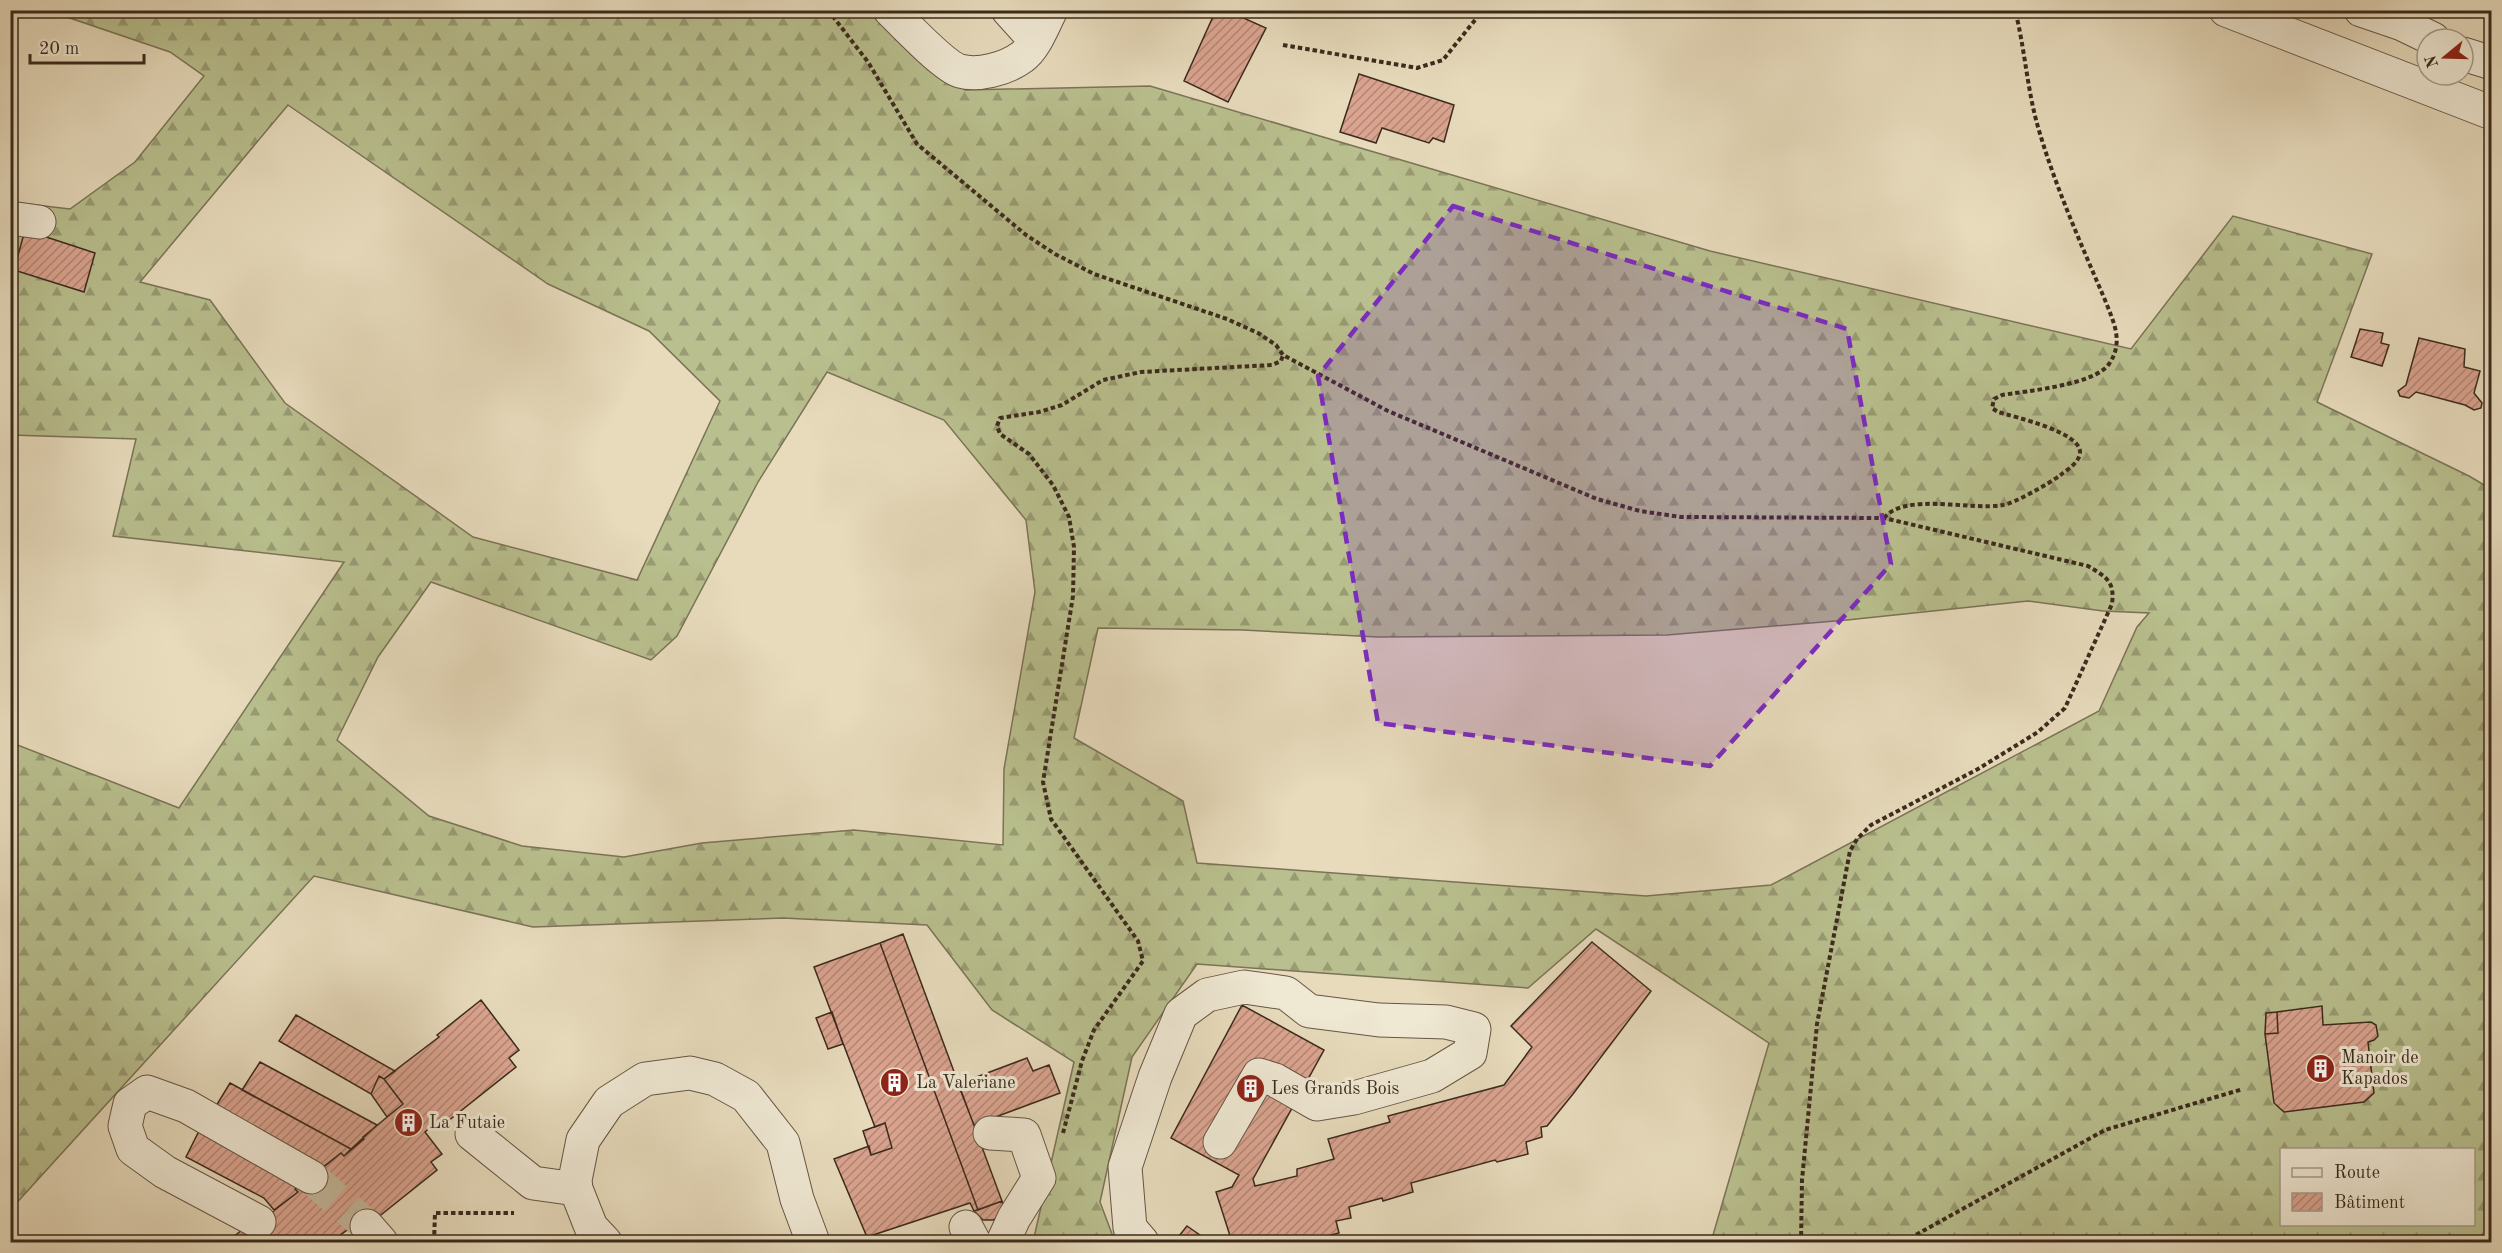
<svg xmlns="http://www.w3.org/2000/svg" width="2502" height="1253" font-family="'Old Standard TT',serif">
	<style>
		.forest { fill: url(#forest-firs); stroke: #7a7456; stroke-width: 1.5; fill-rule: evenodd }
		.building { fill: url(#building-hatch); stroke: #3b2a1d; stroke-width: 1.5 }
		.lines { fill: none; stroke-linecap: round; stroke-linejoin: round }
		.minor-tunnel { stroke: #c5b89c; stroke-width: 33; stroke-dasharray: 33 16; stroke-linecap: butt }
		.minor-casing { stroke: #665645; stroke-width: 35 }
		.path { stroke: #3b2a1d; stroke-width: 4; stroke-dasharray: 4.5 3; stroke-linecap: butt }
		.minor { stroke: #efe8d3; stroke-width: 33 }
		.marked { fill: #7b2cbf; fill-opacity: 0.2; stroke: #7b2cbf; stroke-width: 4.5; stroke-dasharray: 12 8; stroke-linejoin: round }
		.labels { text-anchor: middle; dominant-baseline: central; stroke-width: 6; stroke-linejoin: round; paint-order: stroke }
		.poi-label { font-size: 18px; fill: #3b2a1d; stroke: #efe8d3; text-anchor: start }
	</style>
	<defs>
		<pattern id="forest-firs" width="22" height="20" patternUnits="userSpaceOnUse" patternTransform="scale(1.5)"><rect width="22" height="20" fill="#b9bf8e"/><path d="M5 1l3.5 6h-7zM16 11l3.5 6h-7z" fill="#989b73"/></pattern>
		<pattern id="building-hatch" width="6" height="6" patternUnits="userSpaceOnUse" patternTransform="scale(1.5)"><rect width="6" height="6" fill="#dba490"/><path d="M-1 1l2-2M0 6l6-6M5 7l2-2" fill="none" stroke="#b38675"/></pattern>
	</defs>
	<rect width="100%" height="100%" fill="#e7dbbc"/>
	<filter id="stains"><feTurbulence type="fractalNoise" baseFrequency=".00333" numOctaves="4"/><feColorMatrix values="0 0 0 0 .2 0 0 0 0 .09 0 0 0 0 .02 0 0 0 .5 -.17"/></filter>
	<radialGradient id="worn" r=".72"><stop offset=".6" stop-color="#630" stop-opacity="0"/><stop offset="1" stop-color="#630" stop-opacity=".3"/></radialGradient>
	<path class="forest" d="M49 11H870L965 90 1150 86 1710 251 2131 349 2233 216 2372 254 2317 402 2469 476 2491 489V1242H1711L1769 1043 1596 929 1528 988 1197 964 1132 1057 1100 1202 1115 1242H1033L1074 1062 992 1010 927 925 783 918 533 927 314 876 11 1209 10 742 179 808 344 562 113 536 136 439 11 435V202L70 209 135 162 204 76 170 52ZM288 105 548 284 649 331 720 401 637 580 473 537 285 403 210 300 140 282ZM827 372 944 420 1026 520 1035 592 1004 769 1003 845 854 830 702 843 624 857 522 846 429 816 337 740 378 657 431 582 651 660 677 636 758 482ZM2028 601 2103 611 2149 613 2137 627 2099 711 1771 885 1646 896 1197 863 1183 801 1074 738 1098 628 1243 630 1378 637 1667 635 1847 620ZM2282 1150H2474V1224H2282Z"/>
	<path class="building" d="M1216 10H1226L1266 28 1228 102 1184 81Z
		M1359 74 1454 105 1444 142 1433 138 1429 143 1382 128 1376 143 1340 132Z
		M25 230 95 253 84 292 14 270Z
		M2360 329 2383 333 2381 343 2389 345 2382 366 2351 357Z
		M2419 338 2465 349 2464 367 2480 371 2474 393 2482 403 2481 408 2474 410 2465 405 2416 392 2409 398 2400 396 2398 391 2406 385Z
		M903 934 1002 1201 978 1210 880 943Z
		M1592 942 1651 991 1573 1094 1547 1126 1541 1127 1542 1137 1526 1142 1528 1154 1497 1162 1495 1160 1411 1183 1413 1192 1383 1201 1382 1198 1349 1207 1351 1218 1336 1221 1339 1233 1304 1242H1232L1216 1192 1232 1187 1239 1175 1171 1138 1242 1005 1324 1050 1253 1179 1255 1186 1297 1176V1169L1334 1159 1328 1139 1390 1122 1388 1116 1504 1085 1532 1047 1511 1026Z
		M880 943 978 1210 974 1211 970 1203 867 1237 834 1159 869 1146 871 1155 892 1148 885 1123 875 1127 814 967Z
		M481 1000 519 1050 509 1058 516 1067 443 1125 438 1121 425 1132 442 1154 431 1162 437 1170 367 1226H353L339 1236 342 1240 338 1242H227L242 1230 245 1233 298 1192 295 1189 341 1153 344 1156 364 1139 363 1137 403 1104 384 1079 439 1037 437 1035Z
		M2322 1006 2323 1025 2371 1022 2376 1025 2378 1036 2374 1040 2368 1042 2374 1093 2364 1102 2284 1112 2274 1103 2265 1034 2278 1033 2277 1012Z
		M832 1012 843 1044 828 1049 816 1018Z
		M2277 1012 2278 1033 2265 1034 2266 1013Z
		M296 1015 395 1071 384 1079 379 1076 371 1094 279 1041Z
		M1027 1058 1033 1071 1049 1065 1060 1093 974 1125 958 1084Z
		M260 1062 377 1125 351 1149 242 1090Z
		M379 1076 384 1079 403 1104 387 1117 371 1094Z
		M230 1083 351 1149 344 1156 341 1153 321 1169 213 1111Z
		M885 1123 892 1148 871 1155 863 1131Z
		M199 1131 300 1185 295 1189 298 1192 274 1210 264 1198 186 1157Z
		M1002 1201 1004 1207 997 1218 993 1220H983L974 1211Z
		M1187 1226 1210 1242H1177L1175 1241Z"/>
	<g class="lines">
		<path class="minor-tunnel" d="M311 1177 367 1226"/>
		<defs>
			<path id="minor" d="M890 10C903 23 945 67 960 71 978 76 1006 69 1022 57 1035 48 1043 25 1051 10
				M1008 10 1035 40
				M2226 10 2492 113
				M2361 10 2402 24 2433 39
				M2463 54 2492 63
				M10 218 39 222
				M990 1133 1024 1135 1039 1178 1014 1218 1003 1242
				M472 1134 533 1183 576 1189
				M259 1222 165 1172 133 1149 125 1126 130 1104 147 1092 186 1106 311 1177
				M367 1226 381 1242
				M966 1227 974 1242
				M605 1242 591 1227 576 1189 575 1180 583 1140 609 1102 645 1079 690 1073 715 1079 746 1096 783 1143 797 1199 813 1242
				M1142 1242 1130 1228 1125 1167 1155 1077 1181 1014 1207 995 1244 987 1286 993 1309 1011 1379 1020 1446 1022 1474 1029 1470 1053 1432 1076 1354 1098 1317 1104 1275 1080 1259 1075 1220 1142"/>
		</defs>
		<use href="#minor" class="minor-casing"/>
		<path class="path" d="M828 10 868 62 917 144 1026 235 1055 254 1094 274 1227 319 1258 333 1276 345 1283 355 1388 411 1597 499 1640 511 1681 517 1884 518 2088 566C2106 577 2115 581 2112 604L2065 708 2038 732 1978 769 1871 825 1857 839 1850 851 1817 1024 1802 1180 1801 1242
			M1283 45 1417 68 1443 60 1483 10
			M1884 518C1905 492 1970 511 2003 505 2013 504 2050 483 2059 476 2067 470 2079 463 2080 453 2082 432 2014 417 1998 412L1992 408 1994 399 2002 395C2027 391 2094 385 2109 364 2124 342 2114 323 2105 300 2081 244 2055 186 2038 127 2027 89 2025 49 2015 10
			M1063 1133 1082 1061 1094 1030 1143 961 1138 941 1051 819 1043 782 1073 596 1074 547 1069 517 1053 485 1029 454 1000 434 997 426 1000 418 1039 412 1062 405 1103 380 1141 372 1272 365 1281 361 1283 355
			M434 1242 435 1213H514
			M1903 1242 2105 1130 2243 1089"/>
		<use href="#minor" class="minor"/>
	</g>
	<path class="marked" d="M1453 206 1847 329 1891 564 1710 766 1378 723 1318 376Z"/>
	<defs>
		<symbol id="building-disc" viewBox="-11 -11 22 22"><circle r="9.5" fill="#8f2418" stroke="#efe8d3"/><path d="M-4-6H4V6H1V3H-1V6H-4ZM-2.5-4.3h1.7v1.8h-1.7ZM.8-4.3h1.7v1.8H.8ZM-2.5-1h1.7V.8h-1.7ZM.8-1h1.7V.8H.8Z" fill="#fff"/></symbol>
	</defs>
	<g fill-rule="evenodd">
		<use href="#building-disc" x="2304" y="1052" width="33" height="33"/>
		<use href="#building-disc" x="878" y="1066" width="33" height="33"/>
		<use href="#building-disc" x="1234" y="1072" width="33" height="33"/>
		<use href="#building-disc" x="392" y="1106" width="33" height="33"/>
	</g>
	<g class="labels">
		<g class="poi-label">
			<text x="2341" y="1058">Manoir de<tspan x="2341" dy="21">Kapados</tspan></text>
			<text x="916" y="1083">La Valeriane</text>
			<text x="1271" y="1089">Les Grands Bois</text>
			<text x="429" y="1123">La Futaie</text>
		</g>
	</g>
	<rect width="2502" height="1253" fill="none" stroke="#e7dbbc" stroke-width="36"/>
	<rect x="12" y="12" width="2478" height="1229" fill="none" stroke="#3b2a1d" stroke-width="3"/>
	<rect x="18" y="18" width="2466" height="1217" fill="none" stroke="#3b2a1d" stroke-width="1.5"/>
	<rect x="2280" y="1148" width="195" height="78" fill="#efe8d3" stroke="#a79c8a" stroke-width="1.5"/>
	<rect x="2292" y="1168" width="30" height="9" fill="#efe8d3" stroke="#a79c8a" stroke-width="1.5"/>
	<text x="2334" y="1178" font-size="18" fill="#3b2a1d">Route</text>
	<rect x="2292" y="1193" width="30" height="18" fill="url(#building-hatch)" stroke="#a79c8a" stroke-width="1.5"/>
	<text x="2334" y="1208" font-size="18" fill="#3b2a1d">Bâtiment</text>
	<g transform="translate(2445 57) rotate(251)"><circle r="28" fill="#efe8d3" stroke="#a79c8a" stroke-width="1.5"/>
	<path d="M0-4.5L10 22L0 15L-10 22Z" fill="#8f2418"/>
	<text y="-9" font-size="16" font-weight="bold" text-anchor="middle" fill="#3b2a1d">N</text>
	</g>
	<path d="M30 54v9h114v-9" fill="none" stroke="#3b2a1d" stroke-width="3"/>
	<text x="39" y="54" font-size="18" fill="#3b2a1d" stroke="#efe8d3" stroke-width="4.5" paint-order="stroke">20 m</text>
	<rect width="100%" height="100%" filter="url(#stains)"/>
	<rect width="100%" height="100%" fill="url(#worn)"/>
</svg>
